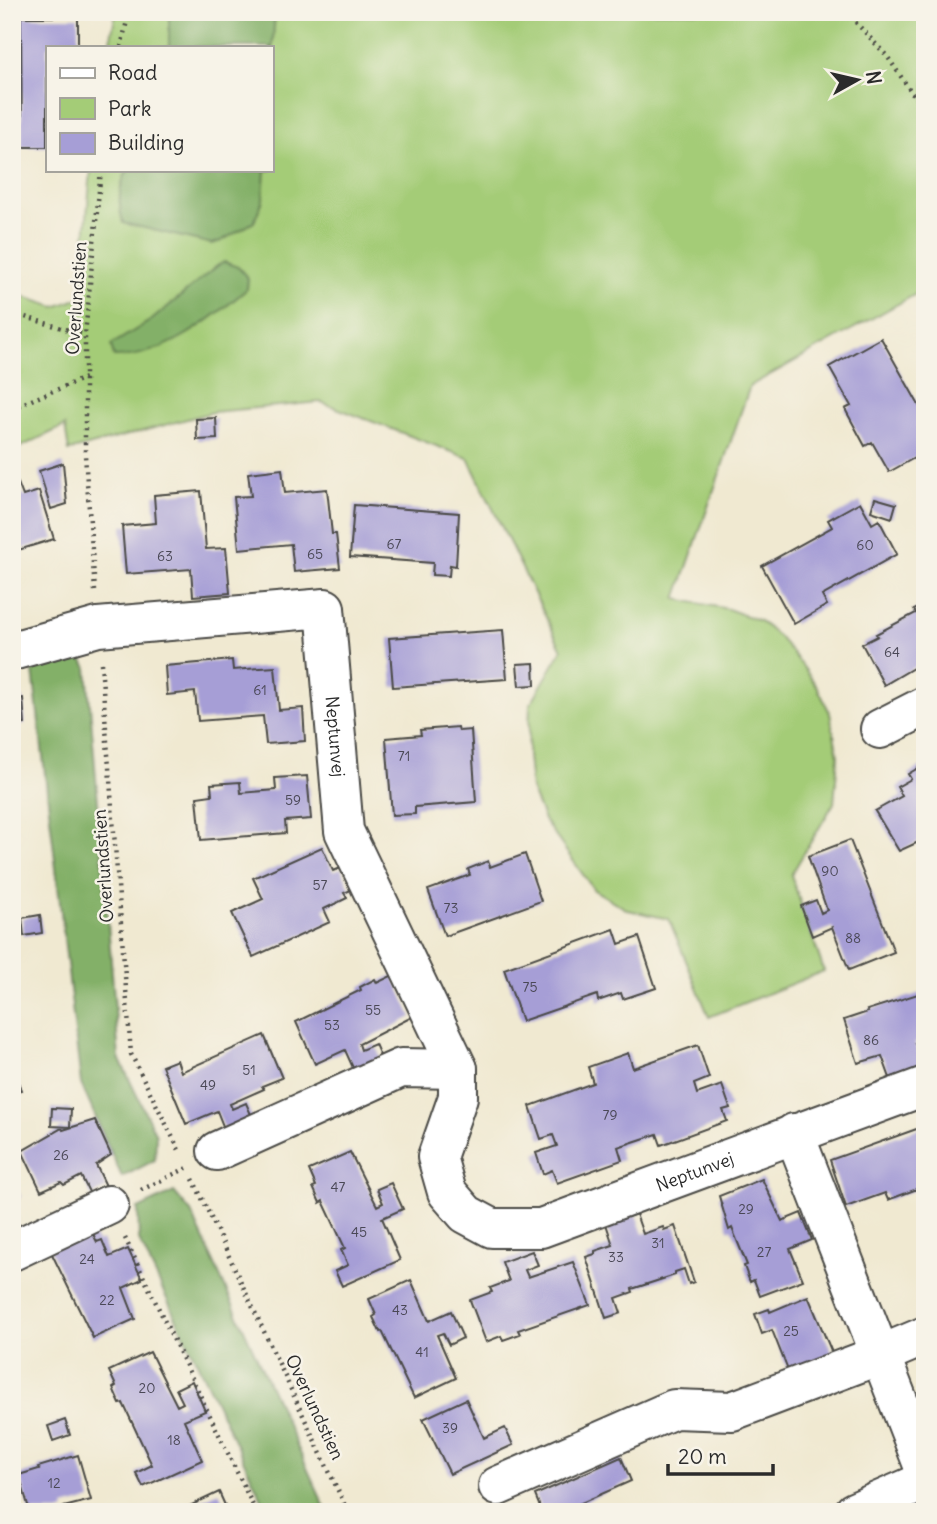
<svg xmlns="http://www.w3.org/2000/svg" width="937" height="1524" font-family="Delius,sans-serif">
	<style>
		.green { fill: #a4cc77; stroke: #687c51; stroke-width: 2 }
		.forest { fill: #83b068; stroke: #576e4a; stroke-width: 2 }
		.building { fill: #a69ed6 }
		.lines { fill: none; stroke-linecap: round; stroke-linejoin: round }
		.minor-casing { stroke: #494844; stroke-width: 42 }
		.path { stroke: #494844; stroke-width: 4.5; stroke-dasharray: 2 5; stroke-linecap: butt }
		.minor { stroke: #fff; stroke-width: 38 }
		.labels { text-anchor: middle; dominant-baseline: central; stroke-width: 5; stroke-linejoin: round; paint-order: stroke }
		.number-label { font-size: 14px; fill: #4a4856 }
		.street-label { font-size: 18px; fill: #2b2b2b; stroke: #f7f3e8 }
	</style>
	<rect width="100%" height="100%" fill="#f7f3e8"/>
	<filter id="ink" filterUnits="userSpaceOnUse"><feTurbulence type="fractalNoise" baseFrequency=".0143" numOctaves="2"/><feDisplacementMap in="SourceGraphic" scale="14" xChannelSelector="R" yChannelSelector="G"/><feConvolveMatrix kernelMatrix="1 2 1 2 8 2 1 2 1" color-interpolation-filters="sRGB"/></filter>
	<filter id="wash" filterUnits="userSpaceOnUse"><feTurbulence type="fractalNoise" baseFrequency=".00686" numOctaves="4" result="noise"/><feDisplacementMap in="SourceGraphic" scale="28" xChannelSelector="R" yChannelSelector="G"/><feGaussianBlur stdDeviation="1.57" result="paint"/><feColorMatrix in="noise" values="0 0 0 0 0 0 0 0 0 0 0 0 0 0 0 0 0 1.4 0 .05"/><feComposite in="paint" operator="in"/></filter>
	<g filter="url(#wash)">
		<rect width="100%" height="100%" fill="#f0e9d1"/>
		<path class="green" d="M116 12H925V289L750 386 676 599 728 609 760 621 779 637 799 661 818 688 830 713 838 756 834 803 791 875 824 971 709 1017 669 919 628 910 594 890 544 820 531 789 528 755 530 705 562 650 468 458 321 402 213 412 69 451 65 426 12 451V293L55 307 83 297 82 274 91 170H271V47H109Z"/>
		<path class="forest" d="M169 12H275L271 71V47H169Z
			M128 170H265L263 200 254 222 221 241 212 244 123 223C118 206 118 185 128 170Z
			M224 262 238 267 248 278 247 289C211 320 164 358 114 357L111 345 153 319 217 266Z
			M77 649 87 668 119 1058 156 1135 155 1160 122 1177 81 1084 32 662Z
			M174 1192 191 1212 327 1512H268L139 1240 138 1209Z"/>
		<g id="blocks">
			<path class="building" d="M21 17H78V47H47V147H22Z
				M881 338 925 416V452L889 472 872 442 865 446 845 409 851 406 829 367Z
				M216 418 217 439 197 440 196 419Z
				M63 463 67 504 51 509 39 471Z
				M282 469 285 493 327 489 332 534H336L340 568 294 572 291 544 239 549 234 497 251 496 248 473Z
				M18 483 23 496 39 491 54 539 12 552V485Z
				M201 491 206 549 226 548 230 593 193 596 191 569 126 574 122 526 156 523 154 495Z
				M875 498 896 504 892 518 871 511Z
				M860 502 872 524 879 520 897 554 822 596 827 605 794 624 762 566 832 527 828 520Z
				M354 505 459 513 456 566 450 565 449 576 432 575 433 563 350 557Z
				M925 605V661L884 685 862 644 878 636 876 634 916 613 914 610Z
				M503 630 507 679 393 687 389 638Z
				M232 660 233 670 275 667 279 710 303 708 305 741 266 744 263 716 198 721 195 692 167 695 165 666Z
				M534 663 535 685 519 686 517 664Z
				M23 698 25 724 12 725V699Z
				M458 727 459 731 471 730 476 802 415 807V814L392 815 386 738 421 735 420 730Z
				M925 764V839L899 851 875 811 902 796 897 787 911 779 908 774Z
				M307 776 311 819 285 821 286 833 201 840 197 797 212 795 211 784 240 782 241 793 276 790 275 778Z
				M850 840 894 952 849 970 832 927 812 936 801 906 816 900 821 913 827 910 808 856Z
				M322 847 333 871 341 868 351 890 344 893 347 898 324 909 330 922 253 957 232 913 263 899 253 878Z
				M525 854 541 901 445 936 428 890 470 875 468 869 488 861 490 867Z
				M40 915 42 933 24 936 22 918Z
				M614 929 619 944 639 937 656 988 623 999 621 993 598 1001 597 995 522 1021 504 969Z
				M393 975 412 1017 359 1044 361 1050 375 1044 381 1058 354 1070 345 1050 315 1064 296 1022 361 990 360 987 375 979 377 983Z
				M924 992 925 1040 915 1043 923 1067 890 1078 882 1056 858 1063 844 1020 868 1012 867 1010Z
				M264 1035 282 1078 262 1086 264 1089 230 1104 232 1109 246 1103 253 1119 225 1131 217 1111 186 1124 162 1066 177 1060 181 1072Z
				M698 1045 709 1078 694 1084 697 1094 722 1085 730 1108 723 1110 727 1121 661 1145 657 1134 618 1147 622 1160 557 1183 552 1170 543 1174 536 1153 557 1146 553 1135 541 1139 530 1106 593 1083 588 1067 628 1053 633 1068Z
				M12 1064 21 1090 12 1092Z
				M52 1108 71 1109 70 1127 51 1126Z
				M95 1120 111 1155 96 1165 107 1188 91 1196 81 1176 64 1185 61 1182 41 1191 22 1151 62 1128 63 1130Z
				M925 1126V1186L888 1200 885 1193 846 1207 830 1160Z
				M350 1152 377 1206 383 1203 377 1189 391 1183 403 1209 382 1218 400 1260 342 1286 335 1271 348 1265 341 1250 345 1248 323 1201 320 1203 313 1187 316 1186 309 1170Z
				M12 1177 21 1197 12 1204Z
				M762 1179 782 1221 801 1213 812 1240 790 1249 803 1280 760 1296 754 1280 750 1282 744 1266 747 1265 732 1228 729 1230 719 1196Z
				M636 1214 643 1234 663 1227 664 1230 675 1226 694 1282 689 1284 684 1269 675 1272V1275L632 1289 633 1292 616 1298 621 1313 606 1318 586 1257 595 1254V1251L613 1245 606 1224Z
				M92 1232 97 1242 102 1240 109 1257 128 1249 142 1279 123 1288 135 1319 93 1338 50 1250Z
				M532 1251 538 1265 525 1270 528 1277 573 1262 590 1305 518 1330 520 1334 503 1340 501 1336 486 1342 470 1300 492 1292 490 1288 509 1281 502 1262Z
				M411 1280 429 1321 451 1311 463 1338 449 1345 443 1333 437 1335 456 1378 414 1398 382 1331 380 1332 373 1317 376 1315 369 1299Z
				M808 1296 833 1355 789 1373 772 1330 762 1334 755 1314 769 1309 770 1312Z
				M150 1352 177 1406 183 1403 176 1389 192 1381 205 1411 184 1420 202 1460 143 1487 136 1473 152 1465 123 1403 120 1404 113 1388 116 1386 109 1371Z
				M466 1399 484 1438 505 1428 513 1445 450 1474 423 1419Z
				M65 1420 70 1435 53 1441 48 1426Z
				M78 1455 91 1500 64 1507 65 1510 58 1512H30L19 1475 39 1469 38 1467Z
				M621 1457 631 1481 561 1512H542L535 1495Z
				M219 1492 228 1512H177Z"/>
		</g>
	</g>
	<g filter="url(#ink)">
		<use href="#blocks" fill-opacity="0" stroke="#494844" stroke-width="2"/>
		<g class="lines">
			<defs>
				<g id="minor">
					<path id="s1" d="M12 651 98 627 325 608 344 831 458 1069V1097L437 1157 447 1192 466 1214 492 1228H541L925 1086"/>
					<path d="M880 729 925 706"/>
					<path d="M794 1133 925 1470"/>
					<path d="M217 1151 401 1068 458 1069"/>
					<path d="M12 1251 109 1205"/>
					<path d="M498 1486 674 1409 732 1411 880 1355 925 1336"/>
					<path d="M854 1512 925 1481"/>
				</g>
			</defs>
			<use href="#minor" class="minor-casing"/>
			<path class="path" d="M846 12 887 56 925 112
				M121 47 129 12
				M12 313 85 335
				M12 408 85 378
				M95 591 85 455V335L101 170
				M101 663 131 1054 180 1152
				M193 1179 348 1512
				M141 1190 187 1168
				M125 1238 256 1512"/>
			<use href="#minor" class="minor"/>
		</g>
	</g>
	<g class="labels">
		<g class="number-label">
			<text x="394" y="544">67</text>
			<text x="865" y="545">60</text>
			<text x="315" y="554">65</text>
			<text x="165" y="556">63</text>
			<text x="892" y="652">64</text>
			<text x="260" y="690">61</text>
			<text x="404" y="756">71</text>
			<text x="293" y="800">59</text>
			<text x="830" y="871">90</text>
			<text x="320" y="885">57</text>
			<text x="451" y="908">73</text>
			<text x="853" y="938">88</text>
			<text x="530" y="987">75</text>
			<text x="373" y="1010">55</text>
			<text x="332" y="1025">53</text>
			<text x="871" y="1040">86</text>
			<text x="249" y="1070">51</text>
			<text x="208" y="1085">49</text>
			<text x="610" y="1115">79</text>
			<text x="61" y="1155">26</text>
			<text x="338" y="1187">47</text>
			<text x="746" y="1209">29</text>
			<text x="359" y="1232">45</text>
			<text x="658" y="1243">31</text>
			<text x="764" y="1252">27</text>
			<text x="616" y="1257">33</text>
			<text x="87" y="1259">24</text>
			<text x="107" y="1300">22</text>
			<text x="400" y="1310">43</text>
			<text x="791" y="1331">25</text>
			<text x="422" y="1352">41</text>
			<text x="147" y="1388">20</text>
			<text x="450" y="1428">39</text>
			<text x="174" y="1440">18</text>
			<text x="54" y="1483">12</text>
		</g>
		<g class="street-label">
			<text transform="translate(76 298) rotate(-86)">Overlundstien</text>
			<text stroke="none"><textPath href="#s1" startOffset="446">Neptunvej</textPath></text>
			<text transform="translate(103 866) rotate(-94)">Overlundstien</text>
			<text stroke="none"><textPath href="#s1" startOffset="1204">Neptunvej</textPath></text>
			<text transform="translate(315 1407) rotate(65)">Overlundstien</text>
		</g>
	</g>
	<rect width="937" height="1524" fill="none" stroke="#f7f3e8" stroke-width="42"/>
	<rect x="46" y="46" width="228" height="126" fill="#f7f3e8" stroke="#a5a39c" stroke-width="2"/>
	<rect x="60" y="68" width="35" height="10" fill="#ffffff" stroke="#a5a39c" stroke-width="2"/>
	<text x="108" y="80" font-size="21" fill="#2b2b2b">Road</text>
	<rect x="60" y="98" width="35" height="21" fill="#a4cc77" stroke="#a5a39c" stroke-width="2"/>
	<text x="108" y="116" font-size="21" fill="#2b2b2b">Park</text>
	<rect x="60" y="133" width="35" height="21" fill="#a69ed6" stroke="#a5a39c" stroke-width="2"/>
	<text x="108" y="150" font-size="21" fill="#2b2b2b">Building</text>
	<g transform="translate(857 80) rotate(82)" stroke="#f7f3e8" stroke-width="5" paint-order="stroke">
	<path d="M0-5L12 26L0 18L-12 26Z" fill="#2b2b2b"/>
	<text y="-10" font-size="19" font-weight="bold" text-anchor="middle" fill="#2b2b2b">N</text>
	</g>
	<path d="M668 1464v10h105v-10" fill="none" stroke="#2b2b2b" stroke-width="3.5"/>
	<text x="678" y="1464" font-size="21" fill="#2b2b2b" stroke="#f7f3e8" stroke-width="5" paint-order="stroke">20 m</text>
</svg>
